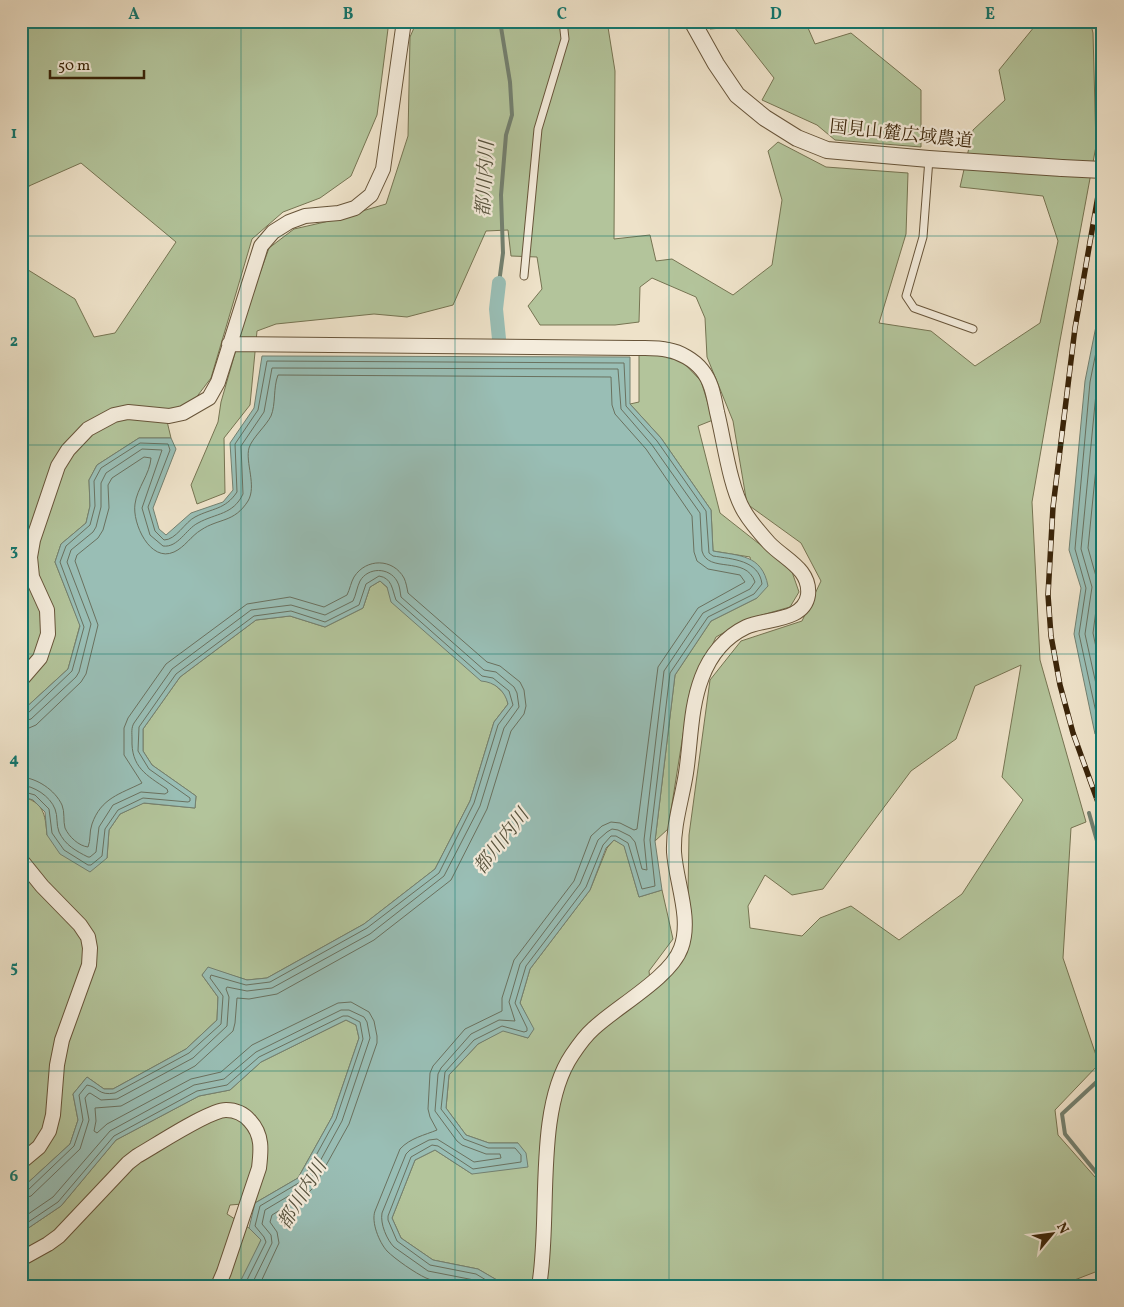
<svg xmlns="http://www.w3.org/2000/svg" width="1124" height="1307" font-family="Vollkorn,'Noto Serif JP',serif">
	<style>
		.green { fill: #b3c49b; stroke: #767452; fill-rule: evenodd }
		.water { fill: #99beb5; stroke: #738070 }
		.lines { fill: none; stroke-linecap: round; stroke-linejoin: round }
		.shore { stroke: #6a715f; stroke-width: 1 }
		.stream { stroke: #738070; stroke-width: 4 }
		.canal { stroke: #99beb5; stroke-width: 14 }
		.service-casing { stroke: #675439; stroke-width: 9 }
		.minor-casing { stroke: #675439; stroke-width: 16 }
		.tertiary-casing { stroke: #675439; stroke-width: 18 }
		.service { stroke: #f4ecdc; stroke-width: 7 }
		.minor { stroke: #f4ecdc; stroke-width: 14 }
		.tertiary { stroke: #f4ecdc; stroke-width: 16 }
		.rail-casing { stroke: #3a2409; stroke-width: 5.5 }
		.rail { stroke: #f4ecdc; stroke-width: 4; stroke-dasharray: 11; stroke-linecap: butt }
		.tertiary-bridge-casing { stroke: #675439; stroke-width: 18; stroke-linecap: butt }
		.tertiary-bridge { stroke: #f4ecdc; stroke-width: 16 }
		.grid { fill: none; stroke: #0f766e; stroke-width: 1; stroke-opacity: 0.55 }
		.labels { text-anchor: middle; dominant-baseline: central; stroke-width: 4.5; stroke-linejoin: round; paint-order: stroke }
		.street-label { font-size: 18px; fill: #3a2409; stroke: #f4ecdc }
		.water-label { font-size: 19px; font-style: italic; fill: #56523d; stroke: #f4ecdc }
		.neatline { fill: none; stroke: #0f766e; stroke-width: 2 }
		.grid-label { font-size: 16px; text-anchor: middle; font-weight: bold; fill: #0f766e }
	</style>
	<rect width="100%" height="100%" fill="#eee2c9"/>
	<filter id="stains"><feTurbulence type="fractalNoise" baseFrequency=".004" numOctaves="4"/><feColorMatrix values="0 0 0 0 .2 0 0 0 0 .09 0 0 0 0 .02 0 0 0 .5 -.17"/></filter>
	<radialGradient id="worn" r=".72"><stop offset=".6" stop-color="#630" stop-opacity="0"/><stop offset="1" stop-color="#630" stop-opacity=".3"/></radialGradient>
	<path class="green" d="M21 21H389L377 115 351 176 320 198 283 212 252 239 211 378 192 403 166 417 171 438H139L97 465 89 480 90 506 86 523 61 544 55 562 80 625 68 669 21 712V255L25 268 75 299 94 337 115 333 176 242 81 163 29 186 21 207Z
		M417 21H607L615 71 614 239 650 235 656 261 672 259 733 295 772 265 782 200 768 151 778 142 826 167 908 173 906 234 879 323 931 331 975 366 1040 323 1058 241 1043 196 960 187 973 130 1005 100 999 70 1039 21H1090L1093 33 1096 146 1059 346 1032 502 1040 660 1086 822 1071 828 1063 958 1099 1064 1055 1110 1058 1135 1103 1186V1269L1059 1286H502V1283L478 1269 433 1260 401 1238 392 1218 415 1160 435 1150 472 1174 518 1143H489L466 1135 446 1108 449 1075 478 1044 503 1030 528 1038 533 1029 520 1003 530 969 590 890 607 848 614 840 624 845 639 897 662 890 673 939 649 971 651 990 687 953 689 835 710 680 741 641 802 621 821 581 801 543 747 504 733 421 707 357 705 318 696 297 652 278 640 287 639 322 615 325H540L528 306 542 289 537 257 511 256 508 230 486 231 453 305 407 317 374 314 276 324 257 331 250 405 224 438 225 493 197 504 191 485 218 422 221 402 250 301 269 248 294 229 325 222 386 204 408 136 410 37ZM1021 665 1002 777 1023 800 962 894 899 940 851 906 820 918 802 936 750 928 748 906 765 875 792 895 823 889 911 771 956 739 975 686Z
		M707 21H805L815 44 851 33 921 90V147L835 140 817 125 762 100 774 78 734 27 710 29Z
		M639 354 678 357 701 381 713 420 698 426 720 513 791 569 799 592 790 607 748 619 716 637 690 691 668 829 655 841 675 675 711 621 757 598 750 557 713 551 711 510 661 438 630 404 639 402Z
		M380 581 506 695 508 704 494 722 470 801 435 869 364 924 267 978 247 980 208 968 202 975 218 997 217 1020 186 1049 113 1089H104L87 1077 73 1094 78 1120 70 1144 21 1189V796C44 803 45 813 47 835L107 858 109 830 120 814 143 803 195 808 196 796 152 765 143 751V729L180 677 256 620 290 616 325 627 363 608 370 587Z
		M346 1020 356 1025 359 1038 332 1117 298 1178 255 1203 230 1205 227 1214 249 1228 261 1240 240 1286H21V1233L61 1206 116 1140 199 1096 230 1090 261 1062Z"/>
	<path class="water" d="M1103 291V742H1102L1095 734 1074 634 1081 588 1069 550 1085 381Z
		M262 356 630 357V404L661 438 711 510 713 551C739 556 762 554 768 586L757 598 711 621 675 675 655 841 662 890 639 897 624 846 614 840 606 848 590 890 530 969 520 1003 534 1029 528 1038 503 1031 478 1044 449 1075 446 1108 466 1135 489 1143H518L526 1153 528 1167 472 1174 435 1150 415 1160 392 1218 401 1238 433 1260 478 1269 502 1283V1286H238L261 1240 249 1228 255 1203 298 1178 332 1117 359 1038 356 1025 346 1020 261 1062 230 1090 199 1096 116 1140 61 1206 21 1233V1189L70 1144 78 1120 73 1094 87 1077 104 1089H113L186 1049 217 1020 218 997 202 975 208 967 247 980 267 978 364 924 435 869 470 801 494 722 508 704C505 691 495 682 481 681L391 602 387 587 380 581 370 587 363 608 325 627 290 616 256 620 180 677 143 729V751L152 765 196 796 195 808 144 803 120 814 109 830 107 858 90 872 60 854 47 835 45 812 33 800 21 796V712L68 669 80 626 55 562 61 544 86 523 90 506 89 480 97 465 139 438H171L176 449 153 508 159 529 166 535 191 513 223 502 233 490 230 443 254 408Z"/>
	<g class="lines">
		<path class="shore" d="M1103 317 1090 382 1075 549 1086 588 1079 634 1100 731 1103 735
			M1103 350 1097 383 1081 549 1092 587 1085 634 1103 716
			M1103 397 1088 548 1099 587 1093 633 1103 681
			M21 716 27 714 72 671 84 627 60 562 66 546 90 525 95 506 94 481 101 468 140 443 168 444 170 450 148 507 155 531 164 540C176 540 185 522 195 517 212 508 225 510 237 492L235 444 258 410 267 361 624 363 626 406 657 441 706 511 709 553 713 556C732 559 759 560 762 584L754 594 708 617 670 673 650 840 655 886 642 889 628 843 616 836H611L603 845 586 887 526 966 515 1003 527 1028V1031L524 1032 502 1026 474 1040 445 1072 441 1109 464 1139 488 1148H515L521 1155V1162L473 1169 438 1146 432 1145 411 1157 388 1216V1220L397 1241 430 1265 476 1274 496 1286
			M21 722 31 719 76 677 79 672 91 624 67 562 71 550 93 532 96 527 101 507V483L106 473 142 449 162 450 142 508 150 535 163 546C178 548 186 529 198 523 216 513 233 515 243 494L241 446 264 412 272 368 618 369 621 409 652 445 700 513 702 551C708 574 746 555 755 582L750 589 703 613 664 671 644 840 647 870 642 869 635 842 630 836 618 830 612 829 607 832 598 840 580 884 520 964 509 1002 515 1021 499 1020 471 1034 441 1068 438 1074 435 1111 457 1141 462 1145 486 1154H500L501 1158 474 1162 437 1139 429 1140 410 1150 406 1154 382 1213C380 1224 387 1240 394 1247L428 1271 474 1280 484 1286
			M21 730 29 728 36 725 81 682 86 674 98 625 75 561 77 555 98 538 103 530 109 508 108 485 112 478 144 457 151 458C150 474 137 488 135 504 132 523 150 563 174 552 185 547 191 536 201 530 219 518 234 523 248 501 257 486 245 462 249 448 252 438 266 426 271 416 276 404 273 388 278 375L611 377 612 405 615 414 646 449 692 516 694 552 697 561 708 569 740 575 745 582 698 608 658 667 637 829 634 830 620 823 611 822 602 826 591 836 574 881 514 960 502 998V1011L465 1029 433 1066 430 1073 428 1109 430 1117 437 1130C425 1135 410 1138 400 1149L375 1211C371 1222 379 1242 387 1251 395 1259 415 1273 426 1278 437 1283 452 1283 464 1286
			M21 777C37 778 55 790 62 805 65 812 63 821 65 828 69 837 79 846 88 847 91 840 89 832 92 824 101 798 120 794 142 783L124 755V728L128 718 166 664 247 604 290 597 324 607 347 595C350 589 351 582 354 577 366 558 393 558 404 578 406 582 407 588 408 593L487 662 500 666 520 682 524 690 526 706 524 714 511 731 487 809 451 880 374 940 277 994 249 999 237 998 235 1023 233 1031 195 1066 121 1106 95 1108 96 1121 94 1131 97 1133 107 1124 191 1079 221 1072 252 1045 338 1003 351 1002 369 1012 374 1021 377 1036V1043L349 1124 314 1187 308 1193 272 1215 270 1222 277 1232 279 1243 259 1286
			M21 785C34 786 50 796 55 809 58 816 56 825 59 832 65 845 76 851 88 857H90L96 852 99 827 113 805 141 792 165 794 168 792 167 789C146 775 131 767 132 739 132 733 131 728 134 723L172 669 251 610 291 605 325 615 353 601C356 595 357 587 360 581 368 567 389 567 397 581 400 586 400 592 401 597L484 670 496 672 514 687 517 693 519 707 504 728 480 806 444 876 370 934 272 988 247 991 227 987 226 989 229 997 227 1026 193 1058 117 1099 101 1100 90 1093 88 1094 85 1098 89 1120 80 1149 31 1196 21 1199
			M21 791 35 795 49 809 52 833 64 850 88 865H91L102 856 105 829 118 810 143 798 188 802 190 801V798L149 769 138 751 139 727 176 674 254 616 291 611 325 622 359 605 366 584 379 576C392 578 392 589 396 600L482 676 493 678 509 691 513 705 498 725 474 803 439 873 367 928 270 982 246 985 211 975 210 978 223 996 221 1024 189 1053 115 1093C98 1096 99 1087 87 1085L79 1095 83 1120 74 1146 27 1191 21 1193
			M21 1219 53 1197 110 1131 194 1085 224 1079 256 1052 341 1010H349L364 1017 367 1022 370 1038 342 1121 307 1185 265 1210 262 1224 271 1235 272 1243 251 1286
			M21 1227 58 1202 114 1136 197 1091 227 1085 259 1057 343 1016H348L360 1022 363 1039 336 1119 302 1181 260 1206 255 1226 264 1237 266 1242 244 1286"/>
		<path class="stream" d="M499 283 503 253 501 195 506 135 512 115 510 82 500 21
			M1103 731 1099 741 1103 761
			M1089 813 1103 862
			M1103 1076 1062 1114 1065 1134 1103 1181
			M1089 1286 1103 1281"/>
		<path class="canal" d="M499 339 496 309 499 283"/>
		<defs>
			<path id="service" d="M929 159 923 237 906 296 914 308 973 329
				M524 276 538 129 565 39 563 21"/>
			<path id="minor" d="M229 344 634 348C645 348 657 347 668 350 680 352 694 360 702 370 712 382 714 398 717 412 724 440 730 488 744 511 751 523 760 533 769 543 784 559 811 569 808 595 804 622 765 618 746 627 725 637 710 656 702 677 690 708 691 741 686 773 682 799 673 825 674 852 676 882 692 919 681 948 671 977 616 1007 593 1029 585 1036 578 1046 572 1055 534 1111 551 1220 539 1286
				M21 680 40 658 48 634 47 610 32 577 30 557 33 540 58 466 68 450 88 429 114 415 128 412 169 416 183 413 209 398 218 382 261 246 273 232 289 222 305 216 339 213 355 208 371 195 383 169 404 21
				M21 860 42 886 80 925 88 937 90 948 89 965 62 1040 57 1065 53 1115 49 1131 39 1147 21 1162
				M21 1259 48 1244 59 1236 128 1163 137 1156C155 1146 209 1110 226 1110 236 1110 244 1114 250 1121 263 1135 261 1151 259 1168L224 1272 218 1286"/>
			<path id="tertiary" d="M692 21 716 64 737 95 765 118 797 138 827 150 929 159 1062 168"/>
		</defs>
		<use href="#service" class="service-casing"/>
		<use href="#minor" class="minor-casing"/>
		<use href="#tertiary" class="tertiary-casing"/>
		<use href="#service" class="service"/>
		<use href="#minor" class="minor"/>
		<use href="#tertiary" class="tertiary"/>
		<defs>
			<path id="rail" d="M1102 21 1103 25
				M1103 148 1098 196 1075 328 1053 507 1048 595 1051 636 1060 685 1073 733 1103 816"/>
		</defs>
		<use href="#rail" class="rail-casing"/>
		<use href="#rail" class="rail"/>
		<defs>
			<path id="tertiary-bridge" d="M1062 168 1103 170"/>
		</defs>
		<use href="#tertiary-bridge" class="tertiary-bridge-casing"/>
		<use href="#tertiary-bridge" class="tertiary-bridge"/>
	</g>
	<path class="grid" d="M241 21V1286M455 21V1286M669 21V1286M883 21V1286M21 236H1103M21 445H1103M21 654H1103M21 862H1103M21 1071H1103"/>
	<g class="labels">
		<g class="street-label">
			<text transform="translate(901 135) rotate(6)">国見山麓広域農道</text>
		</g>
		<g class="water-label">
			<text transform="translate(486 179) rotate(-87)">都川内川</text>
			<text transform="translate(502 842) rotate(-52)">都川内川</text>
			<text transform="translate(303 1195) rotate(-59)">都川内川</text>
		</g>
	</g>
	<rect width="1124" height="1307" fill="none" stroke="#eee2c9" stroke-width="55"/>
	<g transform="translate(1052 1234) rotate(61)" stroke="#f4ecdc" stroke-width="4" paint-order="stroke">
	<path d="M0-4L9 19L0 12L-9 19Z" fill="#3a2409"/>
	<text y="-8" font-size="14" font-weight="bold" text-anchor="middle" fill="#3a2409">N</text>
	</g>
	<path d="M50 70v8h94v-8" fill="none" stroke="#3a2409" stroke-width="2.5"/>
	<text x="58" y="70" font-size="15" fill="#3a2409" stroke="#f4ecdc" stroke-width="4" paint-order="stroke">50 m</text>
	<rect x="28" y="28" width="1068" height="1252" class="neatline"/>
	<g class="grid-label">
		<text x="134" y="19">A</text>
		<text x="348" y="19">B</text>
		<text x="562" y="19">C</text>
		<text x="776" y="19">D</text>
		<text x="990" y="19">E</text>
		<text x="14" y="138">1</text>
		<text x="14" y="346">2</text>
		<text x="14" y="555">3</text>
		<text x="14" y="764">4</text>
		<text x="14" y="972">5</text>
		<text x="14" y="1181">6</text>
	</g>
	<rect width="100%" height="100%" filter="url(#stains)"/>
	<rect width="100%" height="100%" fill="url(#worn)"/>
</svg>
